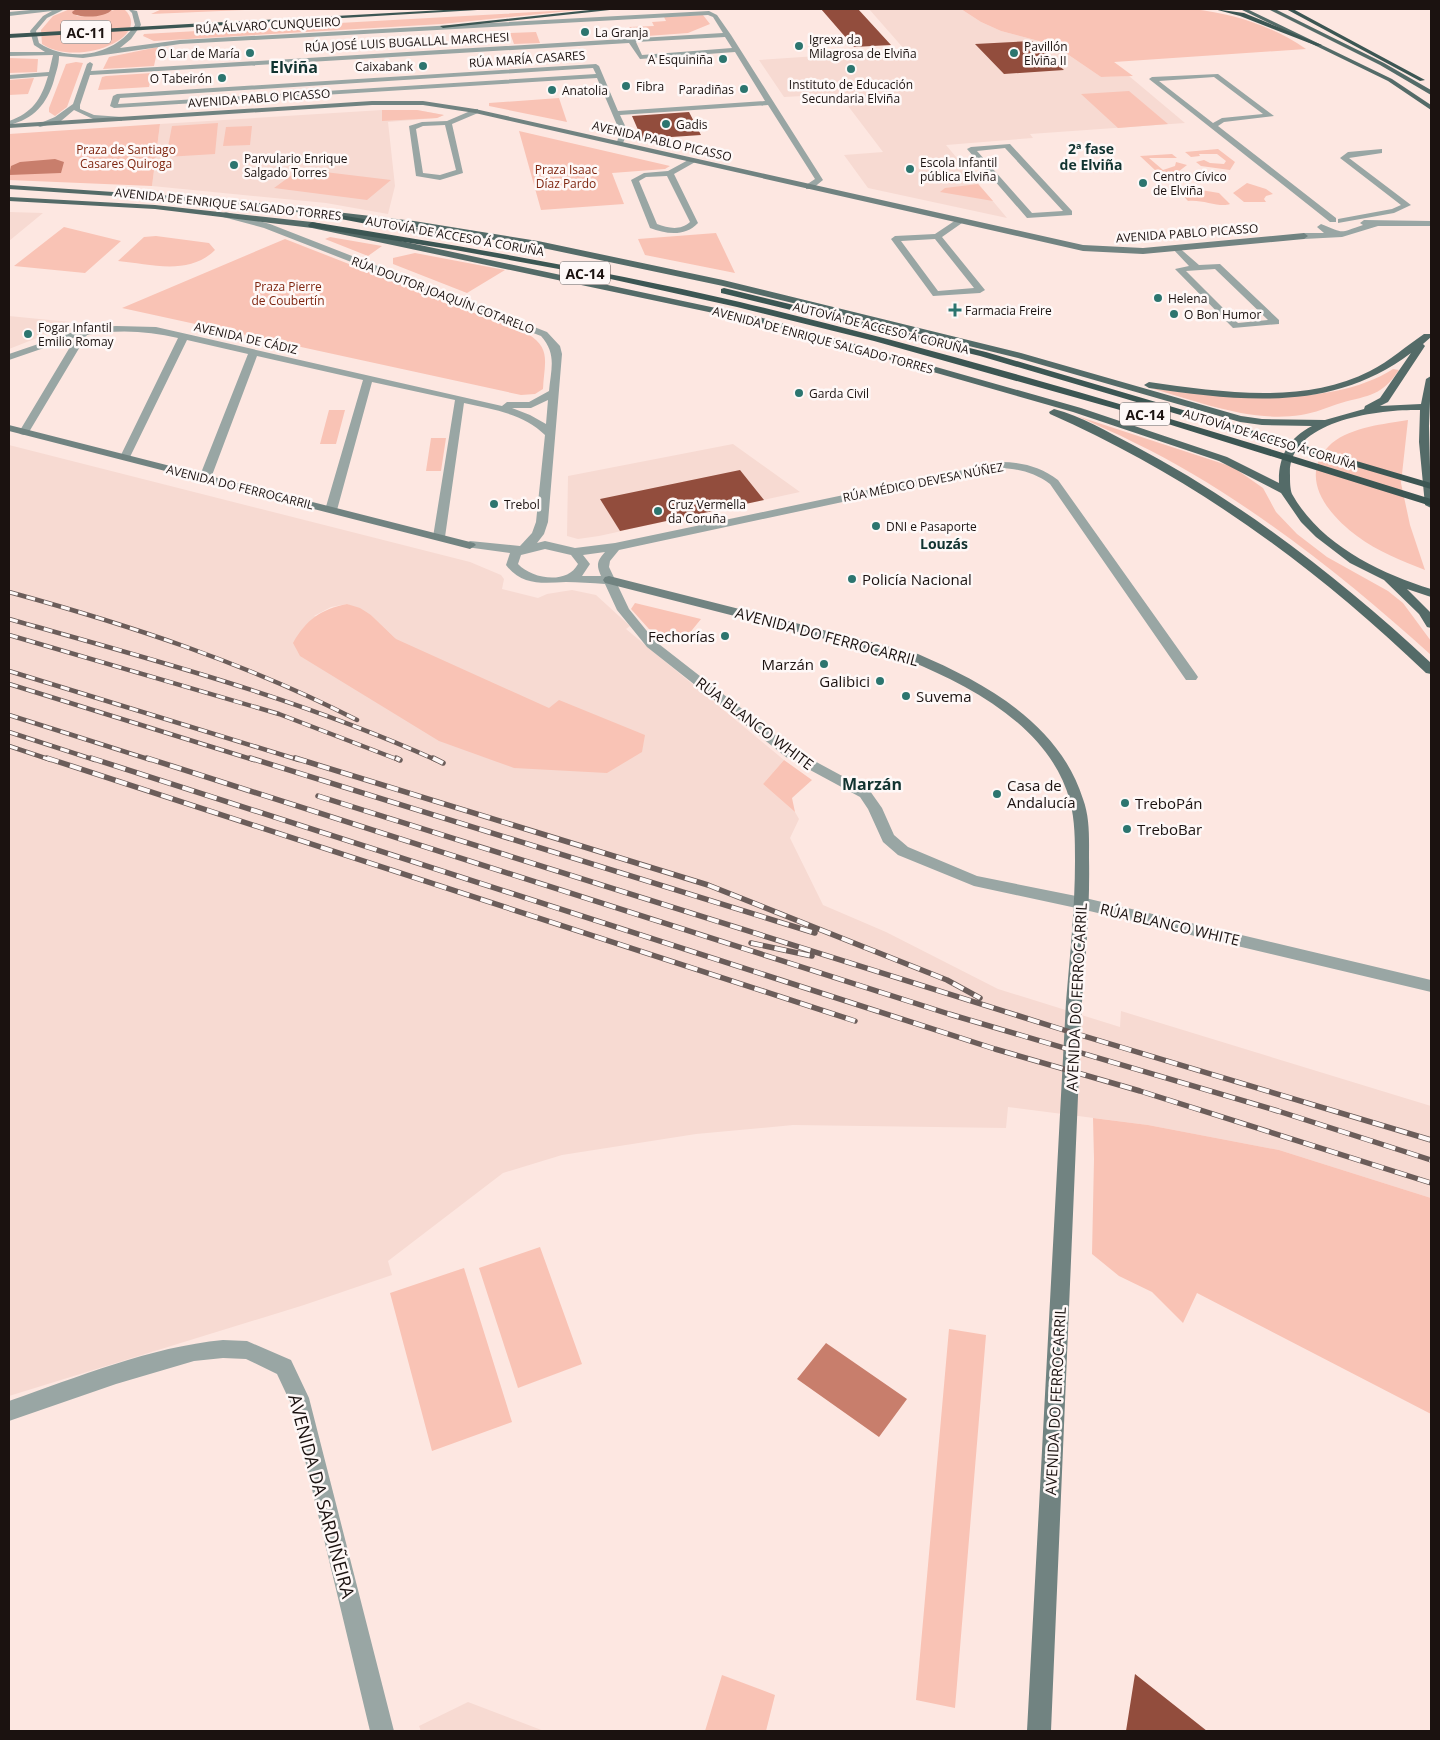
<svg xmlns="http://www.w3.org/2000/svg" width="1440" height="1740" font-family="'Open Sans',sans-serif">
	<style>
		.built { fill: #f7dad2; fill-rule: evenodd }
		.green { fill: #f9c3b5 }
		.water { fill: #c87e6c }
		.building { fill: #924d3d }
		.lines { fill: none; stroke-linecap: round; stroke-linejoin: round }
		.street { fill: #99a6a4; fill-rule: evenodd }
		.secondary { fill: #718381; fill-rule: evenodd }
		.primary { fill: #546b68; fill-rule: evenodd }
		.highway { fill: #3c5653; fill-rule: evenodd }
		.rail-far1-casing { stroke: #6b5d5a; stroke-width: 4.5 }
		.rail-casing { stroke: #6b5d5a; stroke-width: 5.5 }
		.rail-far1 { stroke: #fef8f7; stroke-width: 3; stroke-dasharray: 9; stroke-linecap: butt }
		.rail { stroke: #fef8f7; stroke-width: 4; stroke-dasharray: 12; stroke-linecap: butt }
		.poi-dot { fill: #2c756f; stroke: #fef8f7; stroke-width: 2 }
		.labels { text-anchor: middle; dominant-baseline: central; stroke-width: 5; stroke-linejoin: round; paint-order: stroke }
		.far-street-label { font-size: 12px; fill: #1b1210; stroke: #fef8f7 }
		.far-poi-label { font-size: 12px; fill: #1b1210; stroke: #fef8f7; text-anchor: start }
		.far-park-label { font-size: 12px; fill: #7f2610; stroke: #fef8f7 }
		.shield { fill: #fef8f7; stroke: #5f5755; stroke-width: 1 }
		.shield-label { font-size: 14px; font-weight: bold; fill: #1b1210 }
		.far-neighbourhood-label { font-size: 14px; font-weight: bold; fill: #113330; stroke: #fef8f7 }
		.poi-label { font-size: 15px; fill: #1b1210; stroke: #fef8f7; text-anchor: start }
		.street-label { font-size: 15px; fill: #1b1210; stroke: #fef8f7 }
		.far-district-label { font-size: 16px; font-weight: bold; fill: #113330; stroke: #fef8f7 }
		.neighbourhood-label { font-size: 16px; font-weight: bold; fill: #113330; stroke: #fef8f7 }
		.near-street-label { font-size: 18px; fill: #1b1210; stroke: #fef8f7 }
	</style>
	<rect width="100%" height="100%" fill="#fde7e1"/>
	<path class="built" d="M869 9H961L981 22 1001 31 1054 45 1101 77 1129 76 1185 123 1030 134 1033 138 946 145 1007 218 868 188 844 155 883 152 839 94 784 97 759 60 905 50Z
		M382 110H417L444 115 437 118 388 122 395 186 388 214 326 203 152 186 160 124Z
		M9 212 43 213 9 241Z
		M9 316 70 322 65 327 9 349Z
		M733 444 800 492 599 536 578 539 567 536 568 476Z
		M9 445 470 562 501 575 504 579 502 589 538 598 547 594 572 590 596 595 630 626 626 629 784 760 763 784 795 812 799 819 790 838 823 905 886 932 998 989 1120 1027 1121 1011 1431 1106V1198L1279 1150 1148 1125 1008 1107 1006 1128 793 1125 696 1134 562 1155 503 1173 388 1261 392 1275 304 1305 9 1396ZM347 604 371 615 395 638 314 616 331 607Z
		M468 1702 544 1731H421L419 1726Z"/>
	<path class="green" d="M70 9H76L74 10 77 16C98 18 107 9 124 9 155 37 77 68 42 44L41 30 53 16Z
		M162 9H270L151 14Z
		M589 9 442 24 154 41 143 36 144 34Z
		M961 9H1194C1234 14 1273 26 1306 49L1114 62 1133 76 1101 77 1054 45 1001 31 981 22Z
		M703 15 710 24 688 33 634 37 629 27 654 26 652 22 666 21 664 17Z
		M536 32 540 43 514 44 510 33Z
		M158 47 154 66 103 69 109 57Z
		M9 58 38 59 37 72 9 73Z
		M76 62 83 63 67 107 55 116 49 112V108L66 64Z
		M152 73 149 87 98 90 102 77 106 76Z
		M34 78 28 94 9 95V80Z
		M1129 91 1168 124 1118 128 1081 94Z
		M559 98 567 122 489 106V103Z
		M382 110H417L444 115 437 118 382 121Z
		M218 123 215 154 166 157 172 126Z
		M160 124 152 186 9 180V134Z
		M252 126 250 145 223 146 226 127Z
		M519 131 670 166 665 169 612 173 624 204 541 210Z
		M1218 149 1235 162 1230 170 1201 166 1196 162 1204 160 1210 163 1224 164 1226 161 1217 154H1199L1200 156 1191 157 1185 152Z
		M1172 154 1177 158H1149L1163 170 1175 166 1176 162 1187 165 1174 175 1156 171 1140 156Z
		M300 169 391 180 367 200 274 188Z
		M1247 183 1266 189 1273 194 1266 196 1264 199 1266 202H1244L1233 193Z
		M978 184 993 201 940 192 945 188Z
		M1189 188 1219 193 1230 204C1220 208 1202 199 1188 201L1180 192Z
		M64 227 121 241 85 273 14 266Z
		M716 233 735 273 645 255 638 239Z
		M156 236 209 243 215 250C189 276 150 264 118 261L144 237Z
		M330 237 382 246 368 256 325 239Z
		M285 239 528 334C552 349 544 363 543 389L535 394 521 395 122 308Z
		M415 253 505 270 467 293 393 264V258Z
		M1393 369 1399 370C1382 396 1369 395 1341 403 1328 407 1315 413 1301 415 1250 423 1198 401 1150 388 1221 398 1331 409 1393 369Z
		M329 410H345L336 444H320Z
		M1077 416 1233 467 1263 488 1276 512 1297 534 1327 557 1388 591 1403 603 1431 641V655C1346 578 1239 493 1135 443 1116 433 1096 425 1077 416Z
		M1408 420 1401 483 1410 525 1425 570C1402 561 1377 551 1357 536 1327 514 1296 475 1332 443 1352 427 1384 424 1408 420Z
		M431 438H446L441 471H426Z
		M635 603 701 619 684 640 671 642 665 636 657 638 631 609Z
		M347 604 360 608 371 615 396 639 549 708 559 700 645 735 642 752 607 773 514 768 439 741 300 656 293 643C306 620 321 609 347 604Z
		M784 760 812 780 792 798 795 812 763 784Z
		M1093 1118 1148 1125 1279 1150 1431 1198V1414L1197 1293 1183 1323 1152 1292 1119 1276 1092 1254 1094 1159Z
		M540 1247 582 1364 518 1388 479 1268Z
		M464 1268 512 1422 432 1451 390 1293Z
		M949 1329 986 1335 955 1708 916 1700Z
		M722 1675 775 1695 766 1731H705Z"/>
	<path class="water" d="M76 9H113C105 18 84 18 73 14L72 12Z
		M55 159 64 162 61 173 9 175 11 166 20 162Z
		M826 1343 907 1399 879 1437 797 1379Z"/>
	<path class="building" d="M821 9H858L891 45 854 47Z
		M1032 41 1064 70 1004 74 975 44Z
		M689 112 701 135 642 139 632 116Z
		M740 470 764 500 620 531 600 499Z
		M1135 1674 1207 1731H1126Z"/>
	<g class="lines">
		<path class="street" d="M41 9H65L47 18 36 31 39 43C70 63 114 56 135 25L132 13 128 9 137 11 141 25 131 39 120 48 180 40 709 11 717 15 731 35 823 180 812 189H806V185L815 179 768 105 620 115 628 132 622 145H616L620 132 597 78 114 108 110 106 113 96 117 94 596 64 599 66 618 111 765 101 735 52 640 59 629 43 90 75 80 105V109L94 115 122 117V121L93 119 74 110 61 121 40 127 36 125 55 117 73 104 87 64 90 62 93 64 91 71 723 33 713 17 708 15 180 44 83 58 59 56C59 65 56 72 54 80 47 104 34 119 9 125V121C32 113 41 100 48 76L9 79V75L49 72 53 55 9 56V52H45L34 45 30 31 43 16 52 11 9 16V12ZM725 37 732 48 642 55 636 42ZM593 68 596 74 118 104 120 98Z
			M1218 74 1274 116 1224 122 1218 126 1336 218V222H1330L1149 79 1152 77ZM1214 77 1263 114 1222 118 1213 123 1159 81Z
			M475 109H478V113L452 124 463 173 440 180 416 176 409 126 422 122 447 121ZM445 125 456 170 440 175 423 173 416 129 423 126Z
			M1010 144 1072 211V215L1027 218 967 149 971 147ZM1005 148 1063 211 1032 213 977 151Z
			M1382 149V153L1349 158 1411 205 1394 213 1338 223V219L1392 209 1401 205 1340 158 1348 152Z
			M690 159 697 161 674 174 698 223C685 237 666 234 650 228L631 180 644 173 668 171ZM667 176 690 222C680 231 668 228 657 224L639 181 646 177Z
			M226 212 270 224 547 332 560 346 562 354 548 522 544 534 537 543 545 541 575 548 615 543 1001 462C1022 462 1041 467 1058 480L1196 674 1198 677 1196 680H1186L1050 484C1035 473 1020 469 1001 468L619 550 610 561 609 567 629 609 655 641 796 751 870 791 882 808 894 835 908 847 977 876 1081 897 1431 980V992L1081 909 974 886 898 855 883 842 868 809 860 797 786 757 647 647 617 610 605 584C592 583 578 582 566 582 543 583 522 586 506 565L510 553 466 547 464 545 470 541 520 546 532 533 536 522 545 435C524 414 492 409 464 403L445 537 439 540 433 537 455 400 372 382 337 510 331 513 325 510 363 380 257 356 211 478 205 481 199 478 248 354 187 340 130 457 125 460 120 457 178 338C148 331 118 329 87 335L29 432 24 435 20 434 19 432 76 337 9 360V354L85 328 116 326 156 327 502 406 507 402H529L549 391C551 369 557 354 541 336L264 228 223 217V213ZM548 400 546 424 530 415 512 408H531ZM545 549 571 555 578 564C567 585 532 579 518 564L521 555ZM605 552C597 561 596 565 601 576H582L590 564 583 555Z
			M959 218 963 221 962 223 942 237 985 290 980 293 933 296 891 239 895 236 935 234ZM935 239 974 288 938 291 901 241Z
			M1364 220 1431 221V226H1378L1342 237 1304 239 1300 236 1304 233H1324L1317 227 1321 224C1345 233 1337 234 1363 225L1360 223Z
			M1176 245 1199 265 1220 264 1279 320V324L1233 328 1175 269 1189 266 1172 248ZM1215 269 1268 320 1238 323 1186 271Z
			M223 1340 247 1341 291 1360 309 1398 394 1731H370L292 1406 277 1374 246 1359 223 1358 194 1361 116 1384 9 1421V1401C78 1377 150 1347 223 1340Z"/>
		<path class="secondary" d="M372 101H423L475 109 1083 245 1143 248 1304 233 1308 236 1304 239 1143 254 1083 251 475 113 423 105H372L9 128V124Z
			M9 425 474 543 476 545 470 549 9 431Z
			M609 576 918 654C985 683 1059 723 1083 799 1090 818 1089 838 1089 858 1090 907 1086 954 1082 1002L1051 1731H1027L1066 1002C1070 955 1075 908 1075 861 1075 840 1075 821 1070 801 1050 727 972 687 908 660L605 583 603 580 605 577Z"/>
		<path class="primary" d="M1240 9H1247L1392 79 1431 105V110L1388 81Z
			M1268 9H1275L1384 63 1431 90V95L1380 65Z
			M9 185 233 200 414 221 538 241 723 280 1021 353 1241 416 1262 419 1325 420 1364 409 1365 406 1380 398 1411 353C1332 413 1241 401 1149 388L1144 385 1149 382C1221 392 1303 405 1370 371 1390 361 1406 346 1424 334H1430L1431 337 1423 344 1425 346 1388 402 1380 406 1421 404 1426 379 1431 376 1429 426 1431 508 1425 505 1419 442 1420 410C1380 409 1287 420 1290 475 1290 481 1290 489 1292 494 1320 544 1379 573 1431 589V597L1407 589 1430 612 1431 628 1427 627 1419 614 1384 580 1350 563 1316 537 1301 522 1281 493 1219 461 1073 412 765 324 312 228 155 209 9 201V197L155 205 312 222 767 319 1081 408 1227 457 1279 483C1278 458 1288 438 1312 426L1262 425 1240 422 1018 358 723 286 538 247 414 227 233 204 9 189Z
			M1054 409C1081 416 1108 432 1133 445 1243 503 1341 579 1431 663V674L1426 673C1313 565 1194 478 1050 414L1049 412Z"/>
		<path class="highway" d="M462 9H494L9 38V34Z
			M599 9H619L443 28 440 26Z
			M1214 9 1244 13 1322 45 1317 46 1240 16Z
			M1286 9H1293L1425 80 1420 81Z
			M322 212 435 231 439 234 435 237 325 216 321 214Z
			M312 222C455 245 598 269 740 302 973 358 1203 427 1431 499V506L1152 419 874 341 737 307 597 276 455 250 309 227 308 225Z
			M724 288 986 352 1431 483V489L980 356 721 293V289Z"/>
		<defs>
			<path id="rail-far1" d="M9 592C129 625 246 663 357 720
				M9 619C154 660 298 698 436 760
				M9 635 279 714 399 760
				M9 671 299 760
				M9 684 254 760
				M9 715 151 760
				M9 732 95 760
				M9 746 51 760"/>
			<path id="rail" d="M47 758 855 1021
				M91 758 995 1049 1140 1091 1431 1183
				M147 758 949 1014 1278 1111 1431 1160
				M250 758 815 933
				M295 758 708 885 947 980 980 998
				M396 758 400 760
				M433 758 443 763
				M318 796 1067 1031 1431 1140
				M751 943 812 956"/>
		</defs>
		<use href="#rail-far1" class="rail-far1-casing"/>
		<use href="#rail" class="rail-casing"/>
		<use href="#rail-far1" class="rail-far1"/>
		<use href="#rail" class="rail"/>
	</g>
	<g class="poi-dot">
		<circle cx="585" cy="32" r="5"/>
		<circle cx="799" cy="46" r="5"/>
		<circle cx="250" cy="53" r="5"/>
		<circle cx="1014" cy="53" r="5"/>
		<circle cx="723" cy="59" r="5"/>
		<circle cx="423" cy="66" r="5"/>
		<circle cx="851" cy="69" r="5"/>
		<circle cx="222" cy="78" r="5"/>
		<circle cx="626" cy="86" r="5"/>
		<circle cx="744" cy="89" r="5"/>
		<circle cx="552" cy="90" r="5"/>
		<circle cx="666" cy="124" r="5"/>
		<circle cx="234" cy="165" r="5"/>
		<circle cx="910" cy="169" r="5"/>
		<circle cx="1143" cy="183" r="5"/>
		<circle cx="1158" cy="298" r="5"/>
		<path d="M952.5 302.5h5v5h5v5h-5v5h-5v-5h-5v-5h5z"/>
		<circle cx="1174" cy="314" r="5"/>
		<circle cx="28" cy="334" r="5"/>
		<circle cx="799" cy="393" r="5"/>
		<circle cx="494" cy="504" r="5"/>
		<circle cx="658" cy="511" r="5"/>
		<circle cx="876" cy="526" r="5"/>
		<circle cx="852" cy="579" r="5"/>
		<circle cx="725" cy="636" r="5"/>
		<circle cx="824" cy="664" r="5"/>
		<circle cx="880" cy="681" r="5"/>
		<circle cx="906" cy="696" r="5"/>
		<circle cx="997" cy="794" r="5"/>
		<circle cx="1125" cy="803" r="5"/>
		<circle cx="1127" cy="829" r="5"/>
	</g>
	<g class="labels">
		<g class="far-street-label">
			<text transform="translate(268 25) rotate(-3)">RÚA ÁLVARO CUNQUEIRO</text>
			<text transform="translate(407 42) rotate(-3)">RÚA JOSÉ LUIS BUGALLAL MARCHESI</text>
			<text transform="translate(527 59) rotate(-4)">RÚA MARÍA CASARES</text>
			<text transform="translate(259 98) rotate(-4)">AVENIDA PABLO PICASSO</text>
			<text transform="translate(662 141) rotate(13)">AVENIDA PABLO PICASSO</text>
			<text transform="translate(228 204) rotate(6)">AVENIDA DE ENRIQUE SALGADO TORRES</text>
			<text transform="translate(1187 233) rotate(-4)">AVENIDA PABLO PICASSO</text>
			<text transform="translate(455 236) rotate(10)">AUTOVÍA DE ACCESO Á CORUÑA</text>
			<text transform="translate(443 295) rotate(21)">RÚA DOUTOR JOAQUÍN COTARELO</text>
			<text transform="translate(881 328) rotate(14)">AUTOVÍA DE ACCESO Á CORUÑA</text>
			<text transform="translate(246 338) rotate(13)">AVENIDA DE CÁDIZ</text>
			<text transform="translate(823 340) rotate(15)">AVENIDA DE ENRIQUE SALGADO TORRES</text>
			<text transform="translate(1270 439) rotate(17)">AUTOVÍA DE ACCESO Á CORUÑA</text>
			<text transform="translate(923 482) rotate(-11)">RÚA MÉDICO DEVESA NÚÑEZ</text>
			<text transform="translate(240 487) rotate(14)">AVENIDA DO FERROCARRIL</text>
		</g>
		<g class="far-poi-label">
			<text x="595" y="32">La Granja</text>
			<text x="809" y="39">Igrexa da<tspan x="809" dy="14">Milagrosa de Elviña</tspan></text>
			<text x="1024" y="46">Pavillón<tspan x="1024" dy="14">Elviña II</tspan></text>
			<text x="240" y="53" text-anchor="end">O Lar de María</text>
			<text x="713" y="59" text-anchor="end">A Esquiniña</text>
			<text x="413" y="66" text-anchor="end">Caixabank</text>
			<text x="212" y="78" text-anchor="end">O Tabeirón</text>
			<text x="851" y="84" text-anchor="middle">Instituto de Educación<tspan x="851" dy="14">Secundaria Elviña</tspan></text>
			<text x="636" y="86">Fibra</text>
			<text x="734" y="89" text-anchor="end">Paradiñas</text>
			<text x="562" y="90">Anatolia</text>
			<text x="676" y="124">Gadis</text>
			<text x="244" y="158">Parvulario Enrique<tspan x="244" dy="14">Salgado Torres</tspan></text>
			<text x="920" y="162">Escola Infantil<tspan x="920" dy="14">pública Elviña</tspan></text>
			<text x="1153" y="176">Centro Cívico<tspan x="1153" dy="14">de Elviña</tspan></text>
			<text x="1168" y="298">Helena</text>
			<text x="965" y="310">Farmacia Freire</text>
			<text x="1184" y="314">O Bon Humor</text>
			<text x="38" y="327">Fogar Infantil<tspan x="38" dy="14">Emilio Romay</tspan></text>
			<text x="809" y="393">Garda Civil</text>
			<text x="504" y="504">Trebol</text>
			<text x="668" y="504">Cruz Vermella<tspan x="668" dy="14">da Coruña</tspan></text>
			<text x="886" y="526">DNI e Pasaporte</text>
		</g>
		<g class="far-park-label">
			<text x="126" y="149">Praza de Santiago<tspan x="126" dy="14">Casares Quiroga</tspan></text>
			<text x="566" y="169">Praza Isaac<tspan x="566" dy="14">Díaz Pardo</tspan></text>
			<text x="288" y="286">Praza Pierre<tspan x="288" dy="14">de Coubertín</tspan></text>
		</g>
		<g class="shield">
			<rect x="61" y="20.5" width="50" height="23" rx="4"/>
			<rect x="560" y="261.5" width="50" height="23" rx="4"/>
			<rect x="1120" y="402.5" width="50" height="23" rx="4"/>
		</g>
		<g class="shield-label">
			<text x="86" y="32">AC-11</text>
			<text x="585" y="273">AC-14</text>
			<text x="1145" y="414">AC-14</text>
		</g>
		<g class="far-neighbourhood-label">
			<text x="1091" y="148">2ª fase<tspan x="1091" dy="16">de Elviña</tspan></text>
			<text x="944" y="543">Louzás</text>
		</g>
		<g class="poi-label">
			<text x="862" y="579">Policía Nacional</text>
			<text x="715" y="636" text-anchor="end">Fechorías</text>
			<text x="814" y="664" text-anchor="end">Marzán</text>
			<text x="870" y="681" text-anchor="end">Galibici</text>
			<text x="916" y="696">Suvema</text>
			<text x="1007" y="785">Casa de<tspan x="1007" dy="17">Andalucía</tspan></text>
			<text x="1135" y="803">TreboPán</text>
			<text x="1137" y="829">TreboBar</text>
		</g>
		<g class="street-label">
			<text transform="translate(827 636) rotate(15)">AVENIDA DO FERROCARRIL</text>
			<text transform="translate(755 723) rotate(37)">RÚA BLANCO WHITE</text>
			<text transform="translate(1170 924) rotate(13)">RÚA BLANCO WHITE</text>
			<text transform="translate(1076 997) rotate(-87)">AVENIDA DO FERROCARRIL</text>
			<text transform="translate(1055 1401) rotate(-87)">AVENIDA DO FERROCARRIL</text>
		</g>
		<g class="far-district-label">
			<text x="294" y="67">Elviña</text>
		</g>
		<g class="neighbourhood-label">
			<text x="872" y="784">Marzán</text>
		</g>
		<g class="near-street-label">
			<text transform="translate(322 1496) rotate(75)">AVENIDA DA SARDIÑEIRA</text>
		</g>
	</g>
	<rect width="1440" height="1740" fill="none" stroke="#1b1210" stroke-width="20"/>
</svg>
